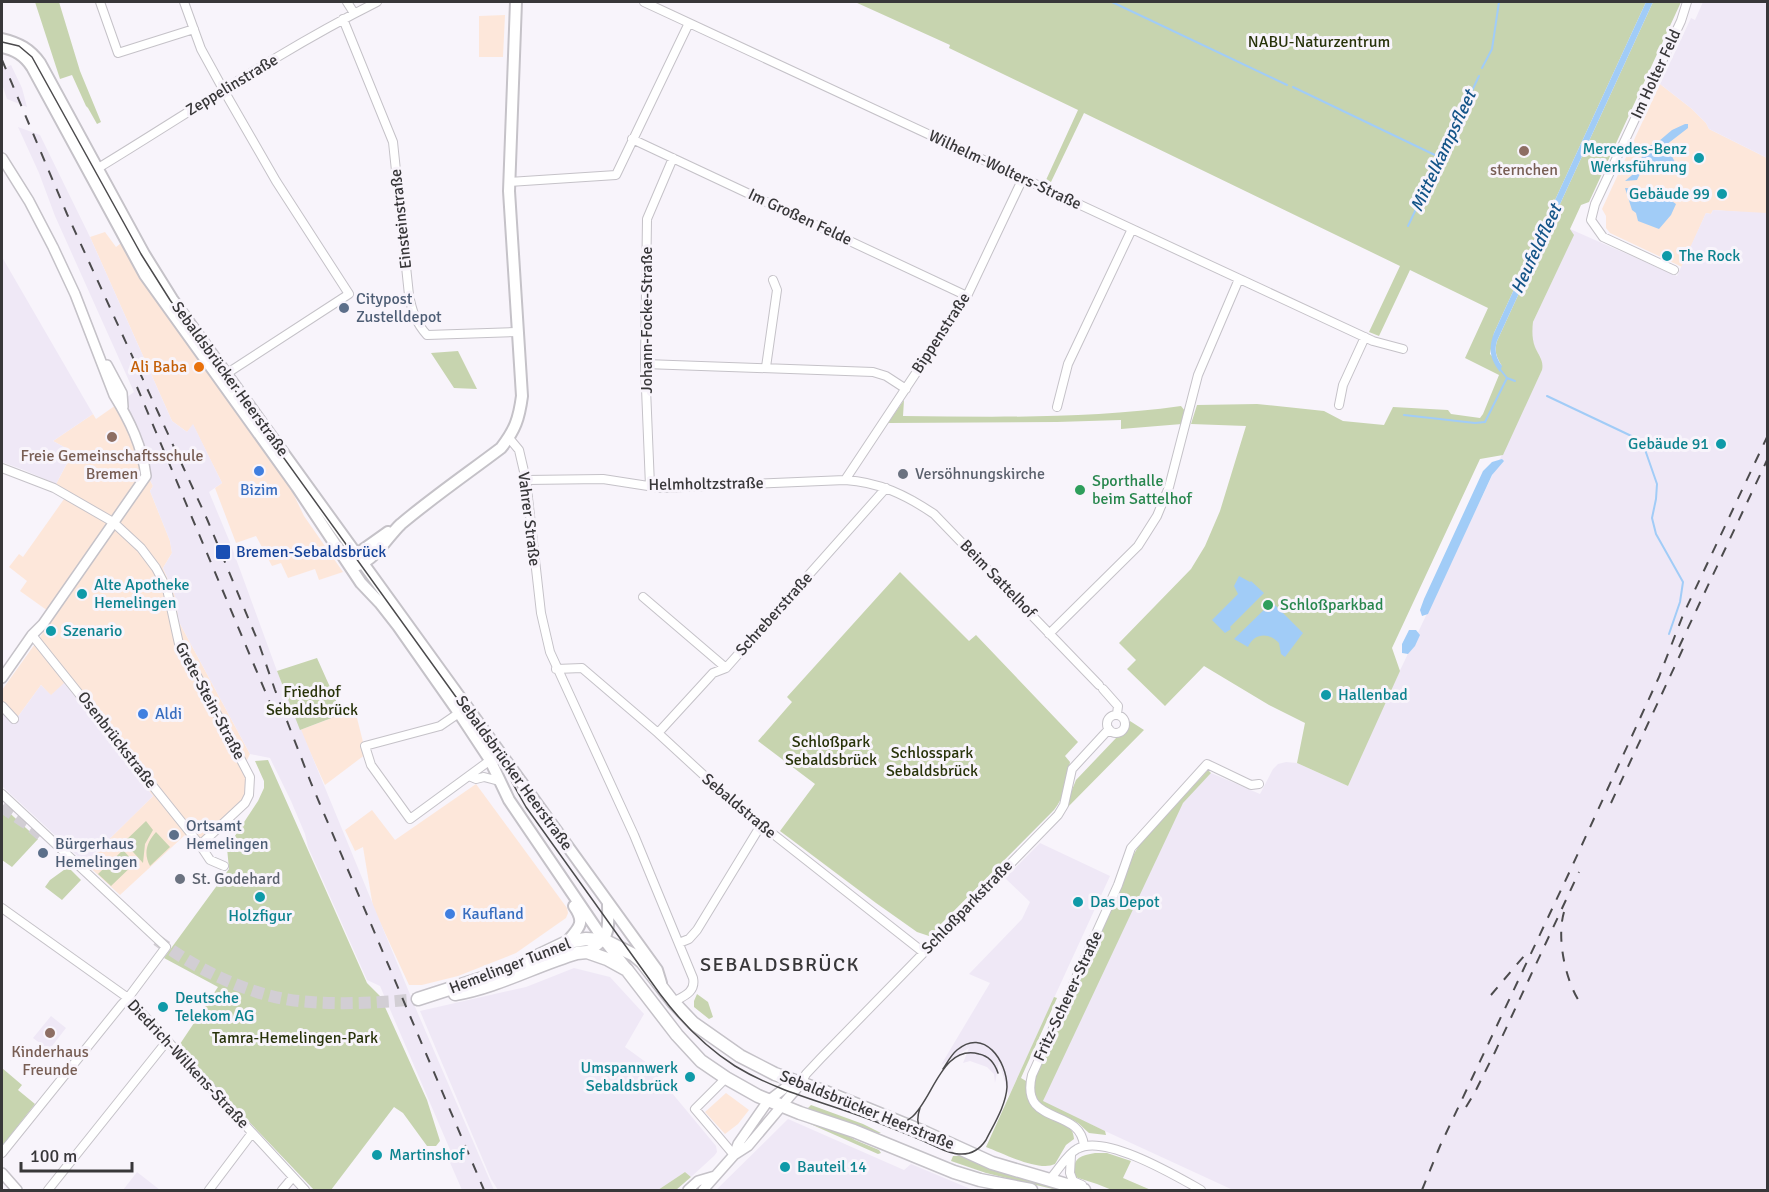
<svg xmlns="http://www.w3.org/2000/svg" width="1769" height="1192" font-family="Signika,sans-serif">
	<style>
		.commercial { fill: #fde7da }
		.built { fill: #efe8f6 }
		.green { fill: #c7d4af }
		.water { fill: #a1ccf7 }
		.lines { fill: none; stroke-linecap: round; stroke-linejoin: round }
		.stream { stroke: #a1ccf7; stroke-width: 2 }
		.primary-tunnel { stroke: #d2ced4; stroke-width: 12; stroke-dasharray: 12 6; stroke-linecap: butt }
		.minor-casing { stroke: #c5c2c8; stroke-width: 10 }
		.tertiary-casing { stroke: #c5c2c8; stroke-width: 12 }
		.secondary-casing { stroke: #c5c2c8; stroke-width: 14 }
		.primary-casing { stroke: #c5c2c8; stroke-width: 15 }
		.minor { stroke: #fff; stroke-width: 8 }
		.tertiary { stroke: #fff; stroke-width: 9 }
		.secondary { stroke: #fff; stroke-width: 10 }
		.primary { stroke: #fff; stroke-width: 12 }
		.tram { stroke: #4c4b4d; stroke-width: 1.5 }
		.rail { stroke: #4c4b4d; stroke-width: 2; stroke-dasharray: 10 10; stroke-linecap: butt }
		.education-dot { fill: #8d6e63; stroke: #f8f4fb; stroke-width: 2 }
		.culture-dot { fill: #0f9aa8; stroke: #f8f4fb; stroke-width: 2 }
		.service-dot { fill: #5c6f8a; stroke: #f8f4fb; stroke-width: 2 }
		.food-dot { fill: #e8710a; stroke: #f8f4fb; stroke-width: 2 }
		.shop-dot { fill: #3f7fe0; stroke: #f8f4fb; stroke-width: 2 }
		.worship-dot { fill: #6b7280; stroke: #f8f4fb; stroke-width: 2 }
		.leisure-dot { fill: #2e9e5b; stroke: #f8f4fb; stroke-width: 2 }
		.transit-dot { fill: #1a4fb4; stroke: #f8f4fb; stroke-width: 2 }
		.labels { text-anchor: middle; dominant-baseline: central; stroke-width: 6; stroke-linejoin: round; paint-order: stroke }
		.park-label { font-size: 16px; fill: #28330a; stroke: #f8f4fb }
		.street-label { font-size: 16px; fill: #383739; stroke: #f8f4fb }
		.culture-label { font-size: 16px; fill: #0d838f; stroke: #f8f4fb; text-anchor: start }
		.education-label { font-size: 16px; fill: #785e54; stroke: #f8f4fb }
		.service-label { font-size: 16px; fill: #4e5e75; stroke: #f8f4fb; text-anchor: start }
		.food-label { font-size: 16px; fill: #c56008; stroke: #f8f4fb; text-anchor: end }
		.worship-label { font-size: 16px; fill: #5b616d; stroke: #f8f4fb; text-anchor: start }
		.leisure-label { font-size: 16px; fill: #27864d; stroke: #f8f4fb; text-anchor: start }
		.shop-label { font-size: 16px; fill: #366cbe; stroke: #f8f4fb; text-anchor: start }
		.transit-label { font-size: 16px; fill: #164399; stroke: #f8f4fb; text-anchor: start }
		.water-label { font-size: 18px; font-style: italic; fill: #145488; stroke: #f8f4fb }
		.quarter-label { font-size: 20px; letter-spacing: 1.5px; fill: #383739; stroke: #f8f4fb }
	</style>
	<rect width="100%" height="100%" fill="#f8f4fb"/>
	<path class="commercial" d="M505 15 503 57H479V16Z
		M1660 84 1692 109 1706 123 1709 129 1767 158V214L1713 210 1711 214 1706 213 1682 267 1610 233 1606 228V216L1602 209Z
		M105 232 116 247 125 240 264 452 290 487 304 516 343 572 319 580 315 569 288 578 281 563 272 566 256 536 236 543 215 488 222 483 193 425 187 432 172 421 90 237Z
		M116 405 141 437 149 462 150 480 153 486 150 491 170 541 172 553 163 568 175 596 179 622 250 754 245 764 250 797 215 834 196 850 185 835 120 895 85 863 153 796 65 683 51 696 41 685 14 722 2 709V690L55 616 20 591 27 581 9 567 19 554 23 557 69 492 56 484 73 452 53 441 93 414 96 419Z
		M345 713 346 717 356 714 366 754 325 785 300 730Z
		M476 784 567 908 568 913 566 918 516 953 458 976 422 985H409L373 907 363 847 355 851 345 830 372 810 395 840Z
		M726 1093 749 1110 738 1124 725 1134 705 1112Z"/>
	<path class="built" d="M1703 2H1767V158L1709 129 1706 123 1692 109 1660 84 1691 18 1695 20Z
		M11 65 22 88 27 107 7 99 2 84V69Z
		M18 127 40 135 90 237 172 421 187 432 193 424 222 483 209 492 231 545 277 671 416 1009 494 1190H462L448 1158 451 1152 380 986 367 980 308 847 305 834 291 801 270 758 250 754 179 622 175 596 169 581 163 568 172 553 170 541 150 491 153 486 150 480 149 462 141 437 116 405 134 392 55 216 39 173Z
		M1713 210 1767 213V1190H1233L1042 1102 1183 802 1211 773 1260 794 1273 769 1278 764 1286 762 1297 763 1348 786 1387 698 1542 370 1541 358 1534 346 1531 334 1533 322 1573 236 1570 229 1677 276 1706 213 1711 214Z
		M2 257 93 414 53 441 73 452 56 484 24 470 2 462Z
		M64 683 153 796 85 863 2 786V709L14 722 41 685 51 695Z
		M1040 843 1110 876 1009 1096 999 1062 995 1083 994 1074 987 1067 970 1061 963 1063 969 1048 941 1065 990 983 969 974 1022 919 1030 902 1005 878Z
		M574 968 610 977 644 1014 625 1047 647 1063 716 1146 717 1152 714 1156 691 1177 685 1172 658 1190H498L491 1179 420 1011 526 987Z
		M51 1016 66 1028 49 1050 33 1038Z
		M788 1119 904 1170 911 1164 973 1190H716Z
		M137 1172 160 1190H123Z"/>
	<path class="green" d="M35 2H59L80 71 101 122 97 124 88 108 86 106 72 75 60 79Z
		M855 2H1646L1494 333 1490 354 1502 366C1496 357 1494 351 1497 341L1653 2H1681L1589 202 1581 205 1570 229 1574 235 1533 322C1532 331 1532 339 1535 347 1539 356 1544 361 1542 370L1503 455 1480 459 1392 648 1400 671 1348 786 1297 763 1305 723 1269 705 1204 666 1165 706 1127 669 1136 660 1119 643 1191 569 1205 546 1220 511 1246 426 1191 424 1197 405 1257 404 1296 408 1324 411 1343 421 1384 425 1393 407 1448 410 1451 414 1480 418 1483 414 1499 375 1465 358 1488 308 1410 270 1379 336 1369 332 1400 266 1084 113 1051 182 1046 180 1078 110 949 48 950 45Z
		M458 351 477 389 454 388 431 353Z
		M904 400 903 416C995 417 1089 419 1181 406L1185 411 1182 424 1121 429V420L1057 422 888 423Z
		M900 572 969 641 976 635 1078 742 1065 756 1070 762C1067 780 1065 796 1054 810L929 936 917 932 876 903 780 831 815 784 758 741 792 702 787 697Z
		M317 658 342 714 300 730 277 671Z
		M1130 721 1144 730 1063 812 1076 780 1117 737 1122 733Z
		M268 760 367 983 380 996 427 1100 440 1141 436 1146H427L403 1113 394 1107 331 1190H314L178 1047 218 987 164 958 229 869 227 848 258 801 264 788V781L255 761Z
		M1208 770 1211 773 1183 803 1043 1101 1105 1131 1106 1135 1089 1133C1085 1130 1082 1126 1078 1123 1058 1110 1030 1111 1034 1079L1123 882C1127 868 1132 856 1140 844Z
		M2 806 38 839 12 867 2 860Z
		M146 821 153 830 145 844 143 863 124 842Z
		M156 832 170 847 150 866C143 853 147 842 156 832Z
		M123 850 135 863 111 886 98 874Z
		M68 867 81 880 62 900 45 887 50 880Z
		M697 994 708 1002 713 1017 709 1019 694 1007V1001Z
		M1054 997 1057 998 1021 1078 1026 1081C1024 1126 1074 1112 1074 1139L1066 1145 1055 1164C1039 1172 1002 1153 986 1147Z
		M2 1068 22 1085 18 1090 35 1104 2 1146Z
		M811 1105 863 1124 881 1133H871L805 1111Z
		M799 1119 842 1132 855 1140 879 1150 881 1153 878 1154Z
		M1095 1153H1107L1131 1161 1123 1178 1151 1190H1112L1097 1184 1075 1177C1072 1159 1078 1156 1095 1153Z
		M953 1156H965L1069 1190H1057L986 1173 951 1161Z
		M685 1172 691 1177 676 1190H658Z"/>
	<path class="water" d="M1646 2H1653L1497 341C1494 351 1496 358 1502 366L1500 372C1490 359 1488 349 1494 333Z
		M1685 124H1688V128L1666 145 1677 166 1672 174C1657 169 1646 159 1637 180L1625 181 1638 170 1644 149 1659 141 1672 130Z
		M1625 188 1637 189C1642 201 1654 205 1666 197L1676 204 1671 215 1659 229 1638 221 1636 213 1632 210Z
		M1502 459 1504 461 1492 475 1428 614 1422 616 1420 610 1424 599 1483 471 1492 462Z
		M1239 576 1250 582 1251 581 1264 593 1230 627 1231 629 1225 633 1212 620 1238 594 1234 586Z
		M1272 602 1303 633 1285 657 1281 654 1279 643C1269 632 1254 633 1248 647L1234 639Z
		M1409 630H1416L1420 635 1415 646 1408 654 1402 653V644Z"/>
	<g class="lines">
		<path class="stream" d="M1112 2 1287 85
			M1482 68 1492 49 1499 2
			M1293 87 1439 157
			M1408 226 1479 76
			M1499 368 1507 378 1515 381
			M1547 396 1642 441 1657 484 1656 499 1652 518 1656 534 1683 582 1680 602 1669 634
			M1404 415 1475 423 1485 422 1507 378"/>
		<path class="primary-tunnel" d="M2 807 33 828 42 836
			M157 940C196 969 250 996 299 1001 338 1005 379 1003 418 999"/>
		<defs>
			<path id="minor" d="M100 2 118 53 194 29
				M184 2 201 49 223 89 276 181 349 294 226 374
				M347 2 354 13
				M644 2 1373 341 1403 349
				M343 19 393 142 409 295C412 311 416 323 427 335L517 332
				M632 139 967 296
				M95 170C189 113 279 51 377 2
				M509 182 616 175 689 23
				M1674 270 1603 237 1591 220 1595 204 1681 21 1687 2
				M645 364 873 372 886 376 906 389
				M766 367 777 290 773 280
				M1339 405 1343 385 1365 337
				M1057 407 1068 364 1132 229
				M509 438 519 450 526 480 541 613 550 652 634 835 693 978C696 992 684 996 673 1002
				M2 468 54 488 113 522 141 548 156 568 167 589 179 644 193 668 250 777 249 795 245 803 200 845 210 860 224 866
				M526 480 603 479 661 488 845 480C879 482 906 495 934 514L1099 685
				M845 480 967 296 1023 178
				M650 486 645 364 647 219 673 158
				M643 597 726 668
				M1049 634 1138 546 1157 516 1169 487 1198 375 1239 279
				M32 635 200 845
				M556 669 582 668 658 733 735 804 923 952
				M1103 689 1118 706 1117 714
				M2 706 14 719
				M459 713 440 726 365 746 371 765 410 819 500 753
				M1107 724a9 9 0 1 1 18 0a9 9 0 1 1-18 0Z
				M658 733 713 673 726 668 886 488
				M469 776 476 779 484 777 499 781
				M2 794 166 947 128 998 122 1004 2 1153
				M2 908 128 998 305 1190
				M679 943 689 939 697 930 761 825
				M726 1078 695 1109 734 1155
				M801 1083 806 1074 821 1058 1058 815 1064 805 1072 769 1109 729
				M1084 1146C1081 1106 1019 1127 1032 1075L1118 885 1131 848 1207 764 1251 785 1259 784
				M1071 1155 1070 1173 1073 1181 1082 1185
				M1049 1180C1058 1171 1067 1154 1077 1149 1104 1133 1176 1176 1201 1190
				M48 1190 167 1041
				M209 1190 252 1133
				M282 1190 293 1177"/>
			<path id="tertiary" d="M2 158 29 201 53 247 75 294 114 395C130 421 142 446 146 476L43 624 32 635 2 678
				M107 365 122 393 123 407
				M734 1155 738 1144 768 1101 794 1081
				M2 1173 17 1190
				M688 1190 698 1181 715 1176
				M703 1190 734 1155 748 1146 801 1083"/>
			<path id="secondary" d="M2 39C19 43 30 49 40 63L144 254 172 299 657 970 661 983
				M2 47C15 50 24 55 32 67L145 275 297 487 361 583 380 603 398 626 459 713 490 760 509 800 604 940 627 969
				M355 559 357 554 388 532
				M358 565C377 558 387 537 401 524 433 497 468 473 501 448 515 430 519 419 522 396L509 191 516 2
				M567 942C579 928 586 923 574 906
				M587 952C612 937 608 929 608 903"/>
			<path id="primary" d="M455 994C497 987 536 965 577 953L587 952 607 959 627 970 677 1035 701 1061 726 1078 758 1096 800 1113 854 1131 954 1172 980 1180 1031 1190
				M418 999 508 970 567 942 586 939 604 940 634 955 642 962 673 1002 693 1023 740 1056 775 1074 823 1091 926 1133 992 1163 1084 1190"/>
		</defs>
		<use href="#minor" class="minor-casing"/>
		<use href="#tertiary" class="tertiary-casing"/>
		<use href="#secondary" class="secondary-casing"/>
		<use href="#primary" class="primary-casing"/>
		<use href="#minor" class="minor"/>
		<use href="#tertiary" class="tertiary"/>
		<use href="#secondary" class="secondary"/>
		<use href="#primary" class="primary"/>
		<path class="tram" d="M2 42 19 46 32 57 141 254 170 300 469 715 500 761 526 807 660 994C681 1022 705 1047 735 1066 779 1093 832 1104 879 1123 896 1130 913 1136 930 1144 939 1148 949 1154 959 1154 971 1155 980 1149 986 1140 994 1124 1006 1105 1007 1087 1007 1061 984 1027 957 1050 951 1055 947 1063 943 1069
			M920 1108C915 1122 919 1134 930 1143
			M885 1124C895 1125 904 1124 912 1117 933 1099 942 1044 979 1054 989 1056 995 1064 998 1073"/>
		<path class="rail" d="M2 60 67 214 207 519 259 644 275 690 311 783 484 1190
			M137 387 273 710
			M1679 647 1768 458
			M1611 803 1687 640
			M1564 912C1556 939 1566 985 1583 1007
			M1491 995 1524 956
			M1466 1107 1475 1092 1495 1052 1579 872
			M1422 1190 1440 1146 1569 873 1659 677 1683 615 1768 435"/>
	</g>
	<g class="education-dot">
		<circle cx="1524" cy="151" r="6"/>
		<circle cx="112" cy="437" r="6"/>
		<circle cx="50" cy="1033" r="6"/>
	</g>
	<g class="culture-dot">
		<circle cx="1699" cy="158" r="6"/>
		<circle cx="1722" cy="194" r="6"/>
		<circle cx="1667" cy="256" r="6"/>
		<circle cx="1721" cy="444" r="6"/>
		<circle cx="82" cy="594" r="6"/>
		<circle cx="51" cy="631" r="6"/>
		<circle cx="1326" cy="695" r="6"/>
		<circle cx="260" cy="897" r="6"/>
		<circle cx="1078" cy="902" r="6"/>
		<circle cx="163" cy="1007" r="6"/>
		<circle cx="690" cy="1077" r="6"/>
		<circle cx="377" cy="1155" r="6"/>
		<circle cx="785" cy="1167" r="6"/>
	</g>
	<g class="service-dot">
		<circle cx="344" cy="308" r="6"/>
		<circle cx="174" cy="835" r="6"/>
		<circle cx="43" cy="853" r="6"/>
	</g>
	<circle class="food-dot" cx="199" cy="367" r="6"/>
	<g class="shop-dot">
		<circle cx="259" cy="471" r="6"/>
		<circle cx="143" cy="714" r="6"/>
		<circle cx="450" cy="914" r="6"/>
	</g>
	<g class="worship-dot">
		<circle cx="903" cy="474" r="6"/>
		<circle cx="180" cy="879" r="6"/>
	</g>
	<g class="leisure-dot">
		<circle cx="1080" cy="490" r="6"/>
		<circle cx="1268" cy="605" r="6"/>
	</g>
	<rect class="transit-dot" x="215" y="544" width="16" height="16" rx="3"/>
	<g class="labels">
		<g class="park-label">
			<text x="1319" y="42">NABU-Naturzentrum</text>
			<text x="312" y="692">Friedhof<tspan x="312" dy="18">Sebaldsbrück</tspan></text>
			<text x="831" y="742">Schloßpark<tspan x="831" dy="18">Sebaldsbrück</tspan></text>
			<text x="932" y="753">Schlosspark<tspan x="932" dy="18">Sebaldsbrück</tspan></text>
			<text x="295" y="1038">Tamra-Hemelingen-Park</text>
		</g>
		<g class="street-label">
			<text transform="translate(1656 74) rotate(-65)">Im Holter Feld</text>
			<text transform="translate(232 85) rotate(-31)">Zeppelinstraße</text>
			<text transform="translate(1005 170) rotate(25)">Wilhelm-Wolters-Straße</text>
			<text transform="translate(800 217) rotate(25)">Im Großen Felde</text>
			<text transform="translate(401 219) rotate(-96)">Einsteinstraße</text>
			<text transform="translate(647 320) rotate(-90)">Johann-Focke-Straße</text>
			<text transform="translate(941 333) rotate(-57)">Bippenstraße</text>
			<text transform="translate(230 379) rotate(54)">Sebaldsbrücker Heerstraße</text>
			<text transform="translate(706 484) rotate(-1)">Helmholtzstraße</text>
			<text transform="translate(529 519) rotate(83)">Vahrer Straße</text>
			<text transform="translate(998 579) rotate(46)">Beim Sattelhof</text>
			<text transform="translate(774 614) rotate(-48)">Schreberstraße</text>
			<text transform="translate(210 701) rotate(62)">Grete-Stein-Straße</text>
			<text transform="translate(117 740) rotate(52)">Osenbrückstraße</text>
			<text transform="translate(514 773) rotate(54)">Sebaldsbrücker Heerstraße</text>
			<text transform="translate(739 806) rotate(40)">Sebaldstraße</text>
			<text transform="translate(967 907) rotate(-46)">Schloßparkstraße</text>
			<text transform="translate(510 966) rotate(-21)">Hemelinger Tunnel</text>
			<text transform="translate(1068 996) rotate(-65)">Fritz-Scherer-Straße</text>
			<text transform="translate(188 1064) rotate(47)">Diedrich-Wilkens-Straße</text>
			<text transform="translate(867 1110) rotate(22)">Sebaldsbrücker Heerstraße</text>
		</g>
		<g class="culture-label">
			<text x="1687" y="149" text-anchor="end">Mercedes-Benz<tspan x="1687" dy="18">Werksführung</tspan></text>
			<text x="1710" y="194" text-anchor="end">Gebäude 99</text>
			<text x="1679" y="256">The Rock</text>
			<text x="1709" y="444" text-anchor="end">Gebäude 91</text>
			<text x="94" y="585">Alte Apotheke<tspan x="94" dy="18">Hemelingen</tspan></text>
			<text x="63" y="631">Szenario</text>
			<text x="1338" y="695">Hallenbad</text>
			<text x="1090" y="902">Das Depot</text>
			<text x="260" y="916" text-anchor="middle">Holzfigur</text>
			<text x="175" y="998">Deutsche<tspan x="175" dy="18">Telekom AG</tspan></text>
			<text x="678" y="1068" text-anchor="end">Umspannwerk<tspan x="678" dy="18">Sebaldsbrück</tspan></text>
			<text x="389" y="1155">Martinshof</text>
			<text x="797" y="1167">Bauteil 14</text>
		</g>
		<g class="education-label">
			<text x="1524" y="170">sternchen</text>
			<text x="112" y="456">Freie Gemeinschaftsschule<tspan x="112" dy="18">Bremen</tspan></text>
			<text x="50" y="1052">Kinderhaus<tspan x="50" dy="18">Freunde</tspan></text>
		</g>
		<g class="service-label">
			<text x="356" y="299">Citypost<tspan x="356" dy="18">Zustelldepot</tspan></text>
			<text x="186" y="826">Ortsamt<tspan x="186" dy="18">Hemelingen</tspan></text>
			<text x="55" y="844">Bürgerhaus<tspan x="55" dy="18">Hemelingen</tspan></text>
		</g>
		<g class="food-label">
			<text x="187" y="367">Ali Baba</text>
		</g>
		<g class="worship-label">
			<text x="915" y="474">Versöhnungskirche</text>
			<text x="192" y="879">St. Godehard</text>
		</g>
		<g class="leisure-label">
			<text x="1092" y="481">Sporthalle<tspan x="1092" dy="18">beim Sattelhof</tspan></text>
			<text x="1280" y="605">Schloßparkbad</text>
		</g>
		<g class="shop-label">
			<text x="259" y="490" text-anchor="middle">Bizim</text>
			<text x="155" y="714">Aldi</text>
			<text x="462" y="914">Kaufland</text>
		</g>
		<g class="transit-label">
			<text x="236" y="552">Bremen-Sebaldsbrück</text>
		</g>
		<g class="water-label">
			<text transform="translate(1443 151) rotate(-65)">Mittelkampsfleet</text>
			<text transform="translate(1536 249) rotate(-65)">Heufeldfleet</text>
		</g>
		<g class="quarter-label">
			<text x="780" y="964">SEBALDSBRÜCK</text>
		</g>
	</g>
	<rect width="1769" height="1192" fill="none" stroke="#383739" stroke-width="6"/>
	<path d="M21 1162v9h111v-9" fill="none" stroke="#383739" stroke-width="3"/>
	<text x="30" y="1162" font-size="18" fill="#383739" stroke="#f8f4fb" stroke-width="4.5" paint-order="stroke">100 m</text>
</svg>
